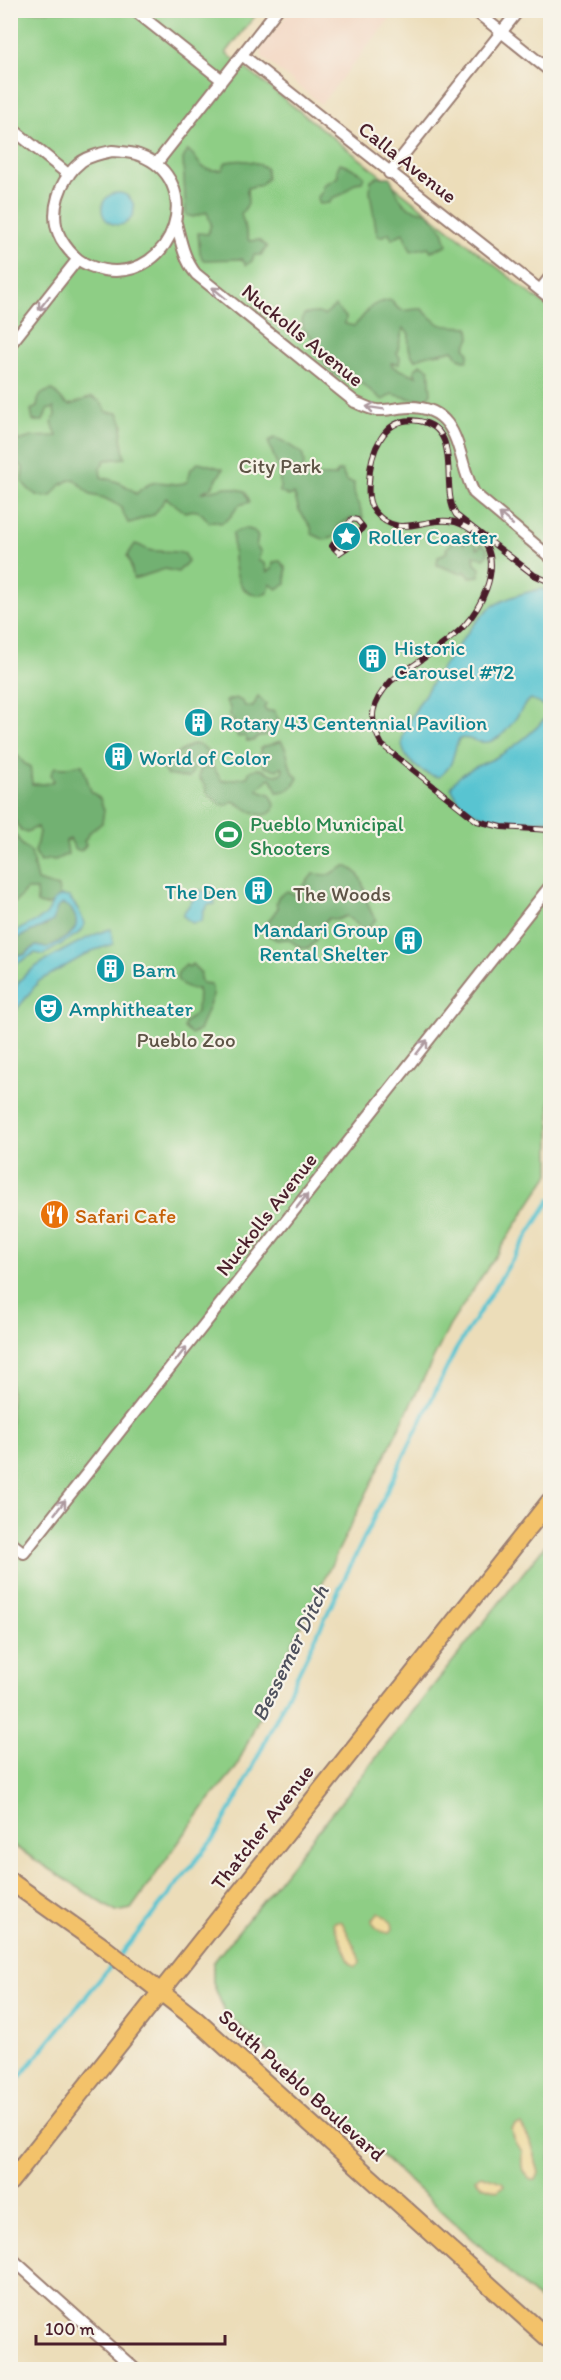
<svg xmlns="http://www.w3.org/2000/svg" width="561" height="2380" font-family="Itim,sans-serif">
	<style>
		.built { fill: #f3d4bf }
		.green { fill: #8ece85; stroke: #6c7658; stroke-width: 1.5 }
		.forest { fill: #72b172; stroke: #5e684e; stroke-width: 1.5 }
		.sand { fill: #eeda9e; stroke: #9c7c64; stroke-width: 1.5 }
		.water { fill: #58c4d1; stroke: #51727e; stroke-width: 1.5 }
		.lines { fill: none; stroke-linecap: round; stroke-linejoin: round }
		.stream { stroke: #58c4d1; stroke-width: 4 }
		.street-casing { stroke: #9b7e72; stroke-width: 14 }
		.primary-casing { stroke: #9b7e72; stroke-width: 20 }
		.street { stroke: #fff; stroke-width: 10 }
		.primary { stroke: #f3c26a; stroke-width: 16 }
		.rail-casing { stroke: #4a1f2b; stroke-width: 6 }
		.rail { stroke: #f7f3e8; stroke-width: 4; stroke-dasharray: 11; stroke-linecap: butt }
		.oneway { stroke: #ae9aa0 }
		.labels { text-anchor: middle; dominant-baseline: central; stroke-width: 4.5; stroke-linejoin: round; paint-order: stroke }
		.street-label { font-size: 21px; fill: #4a1f2b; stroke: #f7f3e8 }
		.park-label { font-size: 21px; fill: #5e5446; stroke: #f7f3e8 }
		.culture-label { font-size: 21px; fill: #0d838f; stroke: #f7f3e8; text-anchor: start }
		.leisure-label { font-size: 21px; fill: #27864d; stroke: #f7f3e8; text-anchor: start }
		.food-label { font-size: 21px; fill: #c56008; stroke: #f7f3e8; text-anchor: start }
		.water-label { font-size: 22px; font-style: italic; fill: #4e515d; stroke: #f7f3e8 }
	</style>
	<rect width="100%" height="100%" fill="#f7f3e8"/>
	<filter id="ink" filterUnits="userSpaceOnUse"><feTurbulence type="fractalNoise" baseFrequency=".0167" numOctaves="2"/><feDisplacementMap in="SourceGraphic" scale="12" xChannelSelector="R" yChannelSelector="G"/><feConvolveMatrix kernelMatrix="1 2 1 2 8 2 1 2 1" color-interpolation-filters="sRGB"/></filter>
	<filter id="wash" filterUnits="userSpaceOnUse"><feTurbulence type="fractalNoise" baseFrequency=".008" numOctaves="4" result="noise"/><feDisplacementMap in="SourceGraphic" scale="24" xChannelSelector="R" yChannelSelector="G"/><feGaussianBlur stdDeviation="1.35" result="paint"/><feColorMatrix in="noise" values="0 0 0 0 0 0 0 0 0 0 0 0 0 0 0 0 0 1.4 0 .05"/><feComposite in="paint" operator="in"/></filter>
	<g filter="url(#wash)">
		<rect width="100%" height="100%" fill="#ecddb9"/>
		<path class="built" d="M290 11V10L396 11 321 104 262 57 261 48Z"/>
		<path class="green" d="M10 11H259L226 53 550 309V1173L450 1325 295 1638 236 1768 206 1804 131 1909 116 1912 11 1844Z
			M550 1539V2310L225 2012 213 1983V1963Z"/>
		<path class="forest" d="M188 150C202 160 194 171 222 170L226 162C240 159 254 160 266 168L267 178 261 185 247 188 248 204 241 214 249 241 259 240 267 247 261 255H254L252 261 246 265 242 259 203 260 200 253 198 233 208 234 211 224 207 212 193 217 186 215 183 159Z
			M340 163C349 165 353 170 361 173L364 176 362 182 355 183 343 194 332 198 329 203 319 204 318 197 323 191V185L338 177 337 170Z
			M377 177H390C401 201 400 209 428 212L443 231 447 245 431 251 428 247 411 251 403 233 392 239 389 233 381 237 377 235 370 192 371 180Z
			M391 300C402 317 407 308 422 309 442 330 441 325 469 327L470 338 465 347 469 353 467 361 459 358 453 350C441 354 426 353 415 360 408 351 408 345 409 334L403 328 397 353 400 358 399 364 391 363 393 367 416 376 414 371 420 364 429 369 431 393 427 399H412L392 394 383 400 358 381 338 377 327 368 311 336 304 330 302 321 304 314 318 313 324 315 335 306 346 317 345 324 354 326C371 311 365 304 391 300Z
			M53 390C72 413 68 404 92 397L100 401 107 412 118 413 123 424 121 437 125 458 105 460 100 468 101 477C115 481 125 483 136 494 158 471 167 490 187 482L191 469 199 462 223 469 212 487 200 493 226 487 245 491 250 502 239 505C232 513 231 520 220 523L215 521 209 522C201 512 198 508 185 512L166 498 154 515C144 516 138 522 128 523L120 506 104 498 91 495 74 479C63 481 57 488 51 496 37 499 29 491 22 481L23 467 11 458V428L15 431 18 441 32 437 57 436 52 423 55 416 54 408 47 410 43 421H33L31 410 37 407C38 395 42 392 53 390Z
			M275 438C287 441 291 448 302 453L304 461 303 474C308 476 328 476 336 476L337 471H342L346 481 354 483C352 498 361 505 363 518L349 519 338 526 336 536 325 540 312 534 311 527 299 510 294 494 288 496 280 492C281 469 275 461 268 441Z
			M245 528 254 531 258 537 256 546 261 552 258 560 265 564 267 572 272 569 273 562 280 561 286 568V584L277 589 270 584 268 593C233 605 233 557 233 533Z
			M464 537 474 539 477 548H479L481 544 487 548 488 555 484 558 474 556 475 564 480 568 479 576 470 577 465 572 459 573 437 565 438 557 447 552 446 549 456 539H460L464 544Z
			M135 544C141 545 143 548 149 550 156 553 172 549 185 554L188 561 178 572 165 569 134 579C131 571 132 564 127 556Z
			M258 696 266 704 264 708 266 711H274L280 722 276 731 269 735 258 736 253 741H247L245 736 238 737 236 733 237 729 232 725 234 720 230 716V708L226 701 236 698 243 702 245 706 253 707Z
			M281 741C292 755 284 764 298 778 294 787 288 792 277 792L272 779 269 778 259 788 258 790 270 794C273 800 278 806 272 811 262 822 243 806 233 801L227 805H221L207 793 205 786 199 777 200 769 213 767 222 781 247 777 250 771 258 768C267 771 274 778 282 773L283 768 281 767 277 770 264 767 260 748Z
			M193 744 199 745 207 750 205 762 196 765 189 778 167 775 159 764Z
			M11 756H18L25 764 30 766 32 784H44L54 781 51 774 55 767 64 768 82 764 91 791 100 799 104 810 102 823 91 831 84 841 86 845 81 851 75 849 70 839 66 841 68 854 55 860 49 859 41 862 35 852 39 832 37 827 27 832 21 831 11 814Z
			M11 834H15L22 845 31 852 37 881 58 887 60 899C51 904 46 908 37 903L36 890H26L16 902 11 903Z
			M345 866C371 874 360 902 376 919L366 931 346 916 337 920 329 918 315 934 316 940 309 948H301L288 939 277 940 261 931 278 908 276 904 278 897 287 891 296 895 313 874 328 875Z
			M63 904C69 906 71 908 74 914 84 932 60 941 47 948L36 946 23 955H13L11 950V942L35 928 46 926 57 908Z
			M192 964 201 973 200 978 202 983 211 984 213 995 199 1031 191 1034 184 1028 185 1023 197 1012 198 989C190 990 173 983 178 973 178 972 185 966 186 965L189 967Z"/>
		<path class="sand" d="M379 1912 392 1923 393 1929 388 1933C380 1932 375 1929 372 1921Z
			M337 1921 342 1922C347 1933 359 1953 360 1963L355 1967 350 1963 334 1926 333 1923Z
			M521 2124 532 2145 539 2173 536 2180H531C519 2171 522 2163 522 2151L515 2143 512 2130 515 2125Z
			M481 2175 502 2182 504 2186 497 2191 483 2186 475 2179Z"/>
		<path class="water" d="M102 209a16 16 0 1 1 32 0a16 16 0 1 1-32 0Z
			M541 589 550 593V820C518 822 465 825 451 787 459 771 482 765 497 757 516 746 534 732 548 715L547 708 531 699 526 703C516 717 502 745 481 742 472 741 468 736 459 739 450 758 457 762 439 777 422 774 402 760 402 742 402 721 471 622 490 608 504 598 524 593 541 589Z
			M200 890 213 894 215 904 208 905 203 912 202 921 192 923 182 915Z
			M62 896 69 897 78 909 84 923 83 929 78 934 44 955 35 953 13 966 11 961V950L14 955H24L36 946 47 948C60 941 84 932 74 914 71 908 69 906 63 904L57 908 53 921C39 930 23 932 11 944V934C17 930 41 919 45 916 54 908 46 902 62 896Z
			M111 929 113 944 92 951 39 981 11 1017C10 1004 13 988 22 978 33 965 95 932 111 929Z"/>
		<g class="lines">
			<path class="stream" d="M121 1954 214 1838 240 1793 455 1351 550 1200
				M10 2089 114 1962"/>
		</g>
	</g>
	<g filter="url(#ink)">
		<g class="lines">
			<defs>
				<path id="street" d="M134 10 222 80
					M474 10 550 71
					M242 55 550 298
					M10 127 69 175
					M112 151C121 152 131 152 139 155 208 180 174 282 104 270 83 266 72 257 61 239 47 213 60 178 82 161 91 155 102 153 112 151Z
					M156 164 277 10
					M389 173 519 10
					M176 223C181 242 184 259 196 274L355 402C362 405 369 409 377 410 387 411 399 407 410 407 462 407 456 458 474 493L550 557
					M540 290 550 277
					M10 345 77 260
					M10 1542 24 1553 550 886
					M10 2257 136 2370"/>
				<path id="primary" d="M10 1881 102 1946 194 2018 550 2340
					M10 2182 550 1501"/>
			</defs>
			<use href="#street" class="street-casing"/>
			<use href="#primary" class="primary-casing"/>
			<use href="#street" class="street"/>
			<use href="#primary" class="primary"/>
			<defs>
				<path id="rail" d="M352 519 357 520 363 527 348 547 339 553 332 546Z
					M550 582 534 575 456 515C439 487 464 429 419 421 383 415 370 453 369 482 368 493 368 503 375 512 399 541 425 515 455 522 468 526 481 536 487 547 499 572 481 607 464 626 445 646 414 664 391 681 371 703 367 718 382 745L477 821 502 827 550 830"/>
			</defs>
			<use href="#rail" class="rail-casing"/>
			<use href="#rail" class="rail"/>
		</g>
		<defs><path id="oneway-shaft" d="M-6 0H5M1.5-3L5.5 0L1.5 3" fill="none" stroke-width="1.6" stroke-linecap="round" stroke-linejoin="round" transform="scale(1.5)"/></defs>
		<g class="oneway">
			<use href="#oneway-shaft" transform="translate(219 293) rotate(-141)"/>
			<use href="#oneway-shaft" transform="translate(44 303) rotate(128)"/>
			<use href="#oneway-shaft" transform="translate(375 408) rotate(-171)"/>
			<use href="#oneway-shaft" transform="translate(506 519) rotate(-140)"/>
			<use href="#oneway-shaft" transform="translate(422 1047) rotate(-52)"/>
			<use href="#oneway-shaft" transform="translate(302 1201) rotate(-52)"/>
			<use href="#oneway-shaft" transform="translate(181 1354) rotate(-52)"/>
			<use href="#oneway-shaft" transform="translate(60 1507) rotate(-52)"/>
		</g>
	</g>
	<defs>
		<symbol id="sight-disc" viewBox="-11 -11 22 22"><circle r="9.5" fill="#0f9aa8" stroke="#f7f3e8"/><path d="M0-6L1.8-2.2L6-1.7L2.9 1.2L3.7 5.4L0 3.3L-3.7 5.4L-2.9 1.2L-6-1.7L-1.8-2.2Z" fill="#fff"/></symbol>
		<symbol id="building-disc" viewBox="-11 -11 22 22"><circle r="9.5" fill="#0f9aa8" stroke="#f7f3e8"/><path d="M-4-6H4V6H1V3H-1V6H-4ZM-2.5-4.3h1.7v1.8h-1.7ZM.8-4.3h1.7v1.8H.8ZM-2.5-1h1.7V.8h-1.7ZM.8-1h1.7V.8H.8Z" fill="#fff"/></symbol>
		<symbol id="stadium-disc" viewBox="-11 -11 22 22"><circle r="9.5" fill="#2e9e5b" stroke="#f7f3e8"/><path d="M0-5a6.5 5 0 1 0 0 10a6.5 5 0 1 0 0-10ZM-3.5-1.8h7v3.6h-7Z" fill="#fff"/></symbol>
		<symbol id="theatre-disc" viewBox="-11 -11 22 22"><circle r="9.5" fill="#0f9aa8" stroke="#f7f3e8"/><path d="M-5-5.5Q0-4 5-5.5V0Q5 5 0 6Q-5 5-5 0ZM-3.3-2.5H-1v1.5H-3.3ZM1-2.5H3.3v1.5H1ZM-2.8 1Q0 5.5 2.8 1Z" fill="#fff"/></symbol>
		<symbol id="restaurant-disc" viewBox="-11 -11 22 22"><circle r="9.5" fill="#e8710a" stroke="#f7f3e8"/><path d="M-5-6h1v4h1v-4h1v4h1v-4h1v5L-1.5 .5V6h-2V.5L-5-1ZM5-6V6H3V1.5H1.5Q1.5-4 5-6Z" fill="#fff"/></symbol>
	</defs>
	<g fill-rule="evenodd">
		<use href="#sight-disc" x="330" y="520" width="33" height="33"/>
		<use href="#building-disc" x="356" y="642" width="33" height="33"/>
		<use href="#building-disc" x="182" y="706" width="33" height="33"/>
		<use href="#building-disc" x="102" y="740" width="33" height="33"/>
		<use href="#stadium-disc" x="212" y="818" width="33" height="33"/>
		<use href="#building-disc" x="242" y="874" width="33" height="33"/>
		<use href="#building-disc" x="392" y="924" width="33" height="33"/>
		<use href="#building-disc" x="94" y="952" width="33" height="33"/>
		<use href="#theatre-disc" x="32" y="992" width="33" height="33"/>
		<use href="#restaurant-disc" x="38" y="1198" width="33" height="33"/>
	</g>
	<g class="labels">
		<g class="street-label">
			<text transform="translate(408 162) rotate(38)">Calla Avenue</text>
			<text transform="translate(303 335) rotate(39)">Nuckolls Avenue</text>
			<text transform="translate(266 1214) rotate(-52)">Nuckolls Avenue</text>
			<text transform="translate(262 1827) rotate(-52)">Thatcher Avenue</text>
			<text transform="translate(302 2085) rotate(42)">South Pueblo Boulevard</text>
		</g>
		<g class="park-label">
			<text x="280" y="465">City Park</text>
			<text x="342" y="893">The Woods</text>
			<text x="186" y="1039">Pueblo Zoo</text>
		</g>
		<g class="culture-label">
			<text x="368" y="536">Roller Coaster</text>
			<text x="394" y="647">Historic<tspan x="394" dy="24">Carousel #72</tspan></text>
			<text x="220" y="722">Rotary 43 Centennial Pavilion</text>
			<text x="139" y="757">World of Color</text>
			<text x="237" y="891" text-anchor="end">The Den</text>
			<text x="388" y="929" text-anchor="end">Mandari Group<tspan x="388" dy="24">Rental Shelter</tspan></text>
			<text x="132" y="969">Barn</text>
			<text x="69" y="1008">Amphitheater</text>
		</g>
		<g class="leisure-label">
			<text x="250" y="823">Pueblo Municipal<tspan x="250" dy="24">Shooters</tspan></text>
		</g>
		<g class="food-label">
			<text x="75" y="1215">Safari Cafe</text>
		</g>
		<g class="water-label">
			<text transform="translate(290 1653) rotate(-64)">Bessemer Ditch</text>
		</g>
	</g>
	<rect width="561" height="2380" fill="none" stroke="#f7f3e8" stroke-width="36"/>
	<path d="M36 2335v9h189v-9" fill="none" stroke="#4a1f2b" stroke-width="3"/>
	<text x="45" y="2335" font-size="18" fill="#4a1f2b" stroke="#f7f3e8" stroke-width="4.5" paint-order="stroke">100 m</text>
</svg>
